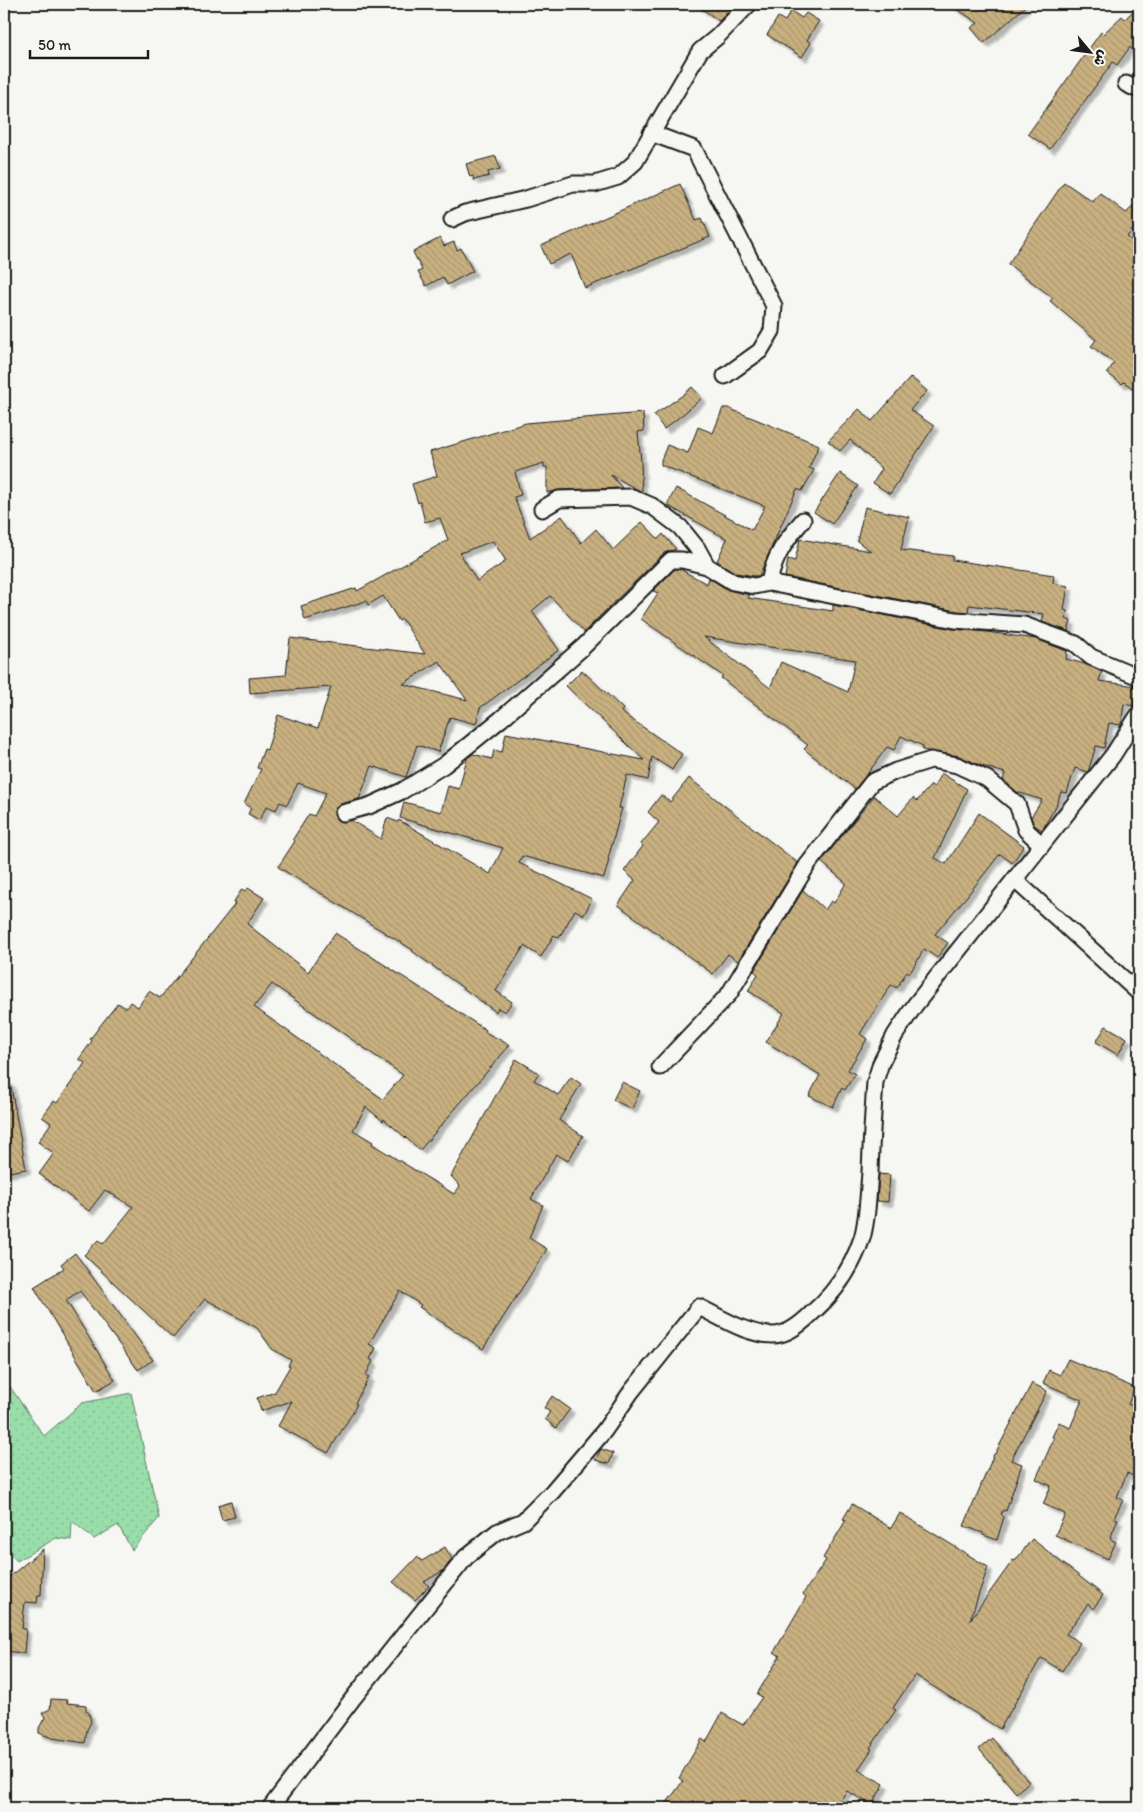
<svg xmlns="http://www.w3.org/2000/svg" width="1143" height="1812" font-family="Itim,'Playpen Sans Arabic',sans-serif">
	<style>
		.grass { fill: url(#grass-dots); stroke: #5a7d63 }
		.building { fill: url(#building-back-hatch); stroke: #1c1c1c; fill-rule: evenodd; filter: url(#shadow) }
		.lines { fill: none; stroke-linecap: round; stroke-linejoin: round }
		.minor-casing { stroke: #1c1c1c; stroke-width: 19 }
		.minor { stroke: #f6f6f2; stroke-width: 15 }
	</style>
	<defs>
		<pattern id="grass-dots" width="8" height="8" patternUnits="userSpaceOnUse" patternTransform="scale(1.25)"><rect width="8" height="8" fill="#99deaa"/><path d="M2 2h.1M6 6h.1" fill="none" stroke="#83be92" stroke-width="1.8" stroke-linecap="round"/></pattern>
		<pattern id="building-back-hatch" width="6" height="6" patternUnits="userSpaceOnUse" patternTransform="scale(1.25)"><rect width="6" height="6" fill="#c8b080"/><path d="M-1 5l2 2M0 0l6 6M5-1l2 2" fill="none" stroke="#ab976e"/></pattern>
		<filter id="shadow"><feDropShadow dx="4.5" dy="4.5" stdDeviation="1" flood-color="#0004"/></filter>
	</defs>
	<rect width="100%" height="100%" fill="#f6f6f2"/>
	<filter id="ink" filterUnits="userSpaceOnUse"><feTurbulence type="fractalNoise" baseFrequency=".02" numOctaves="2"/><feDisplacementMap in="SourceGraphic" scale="10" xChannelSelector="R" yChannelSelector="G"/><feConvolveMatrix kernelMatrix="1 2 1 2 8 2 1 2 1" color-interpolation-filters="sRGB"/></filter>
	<g filter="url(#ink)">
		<path class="grass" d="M4 1378 44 1436 82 1403 131 1393 159 1518 132 1550 118 1525 94 1539 72 1521 71 1540 56 1538 17 1561 4 1549Z"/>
		<path class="building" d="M695 4H736L719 21Z
			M949 4H1028L984 43 971 28 978 23Z
			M1139 5V57L1130 47 1117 65 1113 62 1050 149 1028 134 1101 32 1103 34 1122 16 1125 19Z
			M791 11 802 18 806 13 819 21 807 40 811 43 802 57 767 35 778 17 785 21Z
			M496 156 500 169 488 172 489 176 474 180 473 176 470 177 466 164Z
			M1064 182 1093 202 1100 193 1126 213 1139 201V222L1127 237 1139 246V393L1124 382 1122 384 1107 373 1114 363 1091 346 1096 340 1050 301 1053 298 1008 264Z
			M680 184 696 220 702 218 710 237 585 288 571 254 549 264 541 246Z
			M440 238 444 246 454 242 457 250 461 248 473 271 447 285 443 277 426 286 418 272 422 270 413 252Z
			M911 377 927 391 910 410 934 426 890 494 873 483 882 469 850 440 840 451 828 441 859 409 872 421Z
			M692 387 702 398 682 415 664 429 654 415 683 395Z
			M723 408H728L819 445 809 468 814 470 802 491 797 489 759 576H754L736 573 717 561 727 539 667 505 676 488 752 530 765 506 661 465V460L667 445 688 453 698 427 713 433Z
			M643 413 644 431 638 432 641 461 642 492 611 475 622 488 559 490 547 493V467H544V463L515 472 521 495 514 497 530 538 562 516 581 543 596 529 613 550 642 522 658 539 663 534 676 549 664 553 584 632 550 596 532 611 559 650 480 708 476 724 450 717 438 752 417 745 406 777 372 766 359 799 340 804 334 811 337 820 341 822 351 820 381 839 387 818 398 822 399 820 490 874 503 848 400 818 404 802 441 812 448 786 459 789 467 758 473 754 492 759 494 750 502 752 506 733 644 760 566 686 582 670 623 709 621 712 682 754 672 770 652 757 648 780 627 775 619 808H622L608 859 609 860 604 878 522 856 519 863 592 899 584 915 575 910 559 938 554 935 541 957 524 946 496 991 512 1002 505 1012 498 1008 496 1012 412 951 413 950 278 867 295 841 293 839 309 814 314 816 326 793 298 783 287 805 280 802 276 810 267 806 259 820 248 814 251 808 244 804 261 769 257 768 264 749 267 750 278 715 318 728 331 687 250 693 249 678 286 675 290 638 425 654 402 619 399 621 383 596 368 605 366 601 305 620 301 606 356 588 357 591 448 540 440 518 425 522 420 502 418 503 412 484 437 476 430 452 526 423ZM493 541 506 561 477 581 460 553ZM439 661 467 700 403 684Z
			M840 473 858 486 832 524 814 512Z
			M865 507 909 517 901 550 953 556 952 560 1054 575 1053 583 1068 586 1064 610 1067 611 1066 619 1071 621 1068 631 1042 622 1044 614 969 605 968 612 956 611 785 577 788 559 795 561 800 539 871 551 857 541Z
			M675 569H680L707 584 709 578 728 590 750 595 748 598 833 611V605L953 629 987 632 1036 639 1067 651 1066 659 1085 664 1102 672 1099 681 1137 686 1134 706 1124 704 1121 725 1109 723 1104 748 1096 746 1088 772 1075 768 1067 793 1061 792 1056 806 1042 830 1034 825 1031 817 1042 800 1017 792 1003 780 1005 773 982 766 959 756 922 750 923 746 901 736 894 750 887 747 868 773 855 789 804 749 808 745 721 678 723 676 641 619 658 593 653 591ZM704 637 855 660 848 692 781 662 770 688Z
			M941 773 967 789 935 858 946 864 979 813 1024 846 1012 863 1000 854 967 896 935 934 948 943 937 958 924 949 910 973 907 971 897 988 891 985 860 1034 867 1039 848 1070 855 1074 845 1090 842 1088 833 1107 809 1096 820 1075 766 1042 784 1013 748 991 758 974 754 971 803 890 825 910 831 901 834 903 846 883 821 862 874 796 898 816 913 798 917 801 931 785 934 787Z
			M689 778 798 863 738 961 728 954 713 974 618 905 635 880 624 871 643 846 641 844 659 822 648 812 661 795 670 802Z
			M248 888 264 898 247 924 308 972 335 933 486 1030 485 1032 510 1045 420 1150 384 1119 383 1121 366 1107 353 1130 373 1142 372 1144 454 1194 460 1186 451 1176 516 1059 539 1073 534 1080 558 1095 571 1077 581 1084 559 1120 583 1136 568 1161 556 1154 531 1199 543 1205 529 1238 547 1249 483 1349 419 1307 421 1305 400 1291 369 1344 376 1348 370 1359 373 1361 366 1375 369 1377 355 1403 357 1404 350 1417 328 1453 278 1426 292 1401 261 1411 257 1398 275 1392 290 1366 288 1365 291 1360 272 1349 257 1328 205 1299 173 1338 84 1255 98 1240 103 1244 133 1207 105 1190 89 1211 39 1174 54 1153 38 1142 51 1123 42 1117 54 1101 57 1103 85 1063 79 1059 92 1041 90 1039 103 1022 118 1003 126 1008 130 1002 138 1007 149 991 160 998 235 904 233 903 242 889 245 891ZM272 984 403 1075 383 1099 254 1007Z
			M1106 1026 1127 1038 1118 1055 1096 1042Z
			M10 1082 26 1169 4 1173V1083Z
			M622 1082 640 1091 632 1109 613 1100Z
			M879 1174 890 1175 888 1202 877 1201Z
			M75 1253 153 1360 138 1370 80 1291 66 1300 115 1380 96 1391 34 1287 64 1268 61 1264Z
			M1068 1359 1135 1388 1128 1404 1139 1409V1479L1127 1473 1117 1497 1123 1500 1114 1518 1118 1519 1110 1539 1116 1542 1108 1559 1055 1535 1065 1514 1043 1504 1051 1486 1036 1479 1054 1438 1052 1437 1059 1422 1070 1428 1082 1400 1043 1383 1049 1370 1060 1375Z
			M1032 1383 1047 1391 1011 1460 1022 1464 1006 1511 1003 1510 1001 1514 1004 1517 997 1540 983 1535V1533L964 1526 994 1454H995Z
			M552 1396 570 1409 556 1428 545 1419 550 1412 544 1408Z
			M601 1449 613 1453 609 1464 595 1460Z
			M231 1501 235 1517 222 1520 218 1505Z
			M852 1504 891 1528 900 1513 988 1567 970 1620 1013 1560 1015 1561 1032 1539 1103 1595 1093 1609 1088 1604 1066 1634 1080 1643 1062 1671 1041 1658 1000 1729 915 1675 893 1708 896 1710 870 1748 872 1749 858 1770 884 1784 872 1805 847 1791 835 1808H663L683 1781 679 1778 702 1739 706 1742 722 1713 743 1725 762 1697 757 1694 780 1656 774 1652 806 1597 803 1594 826 1560 823 1558 846 1520 843 1519Z
			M445 1547 452 1559 444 1570 424 1582 429 1586 415 1600 393 1582 417 1557 422 1561Z
			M43 1549 41 1595H38L37 1603 25 1602 22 1629H26L24 1653 4 1651V1581Z
			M51 1699 68 1700 67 1703 86 1705V1711L89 1713 91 1722 87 1730 85 1743 52 1738 39 1733V1728L45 1717 42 1713 50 1709Z
			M992 1738 1029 1782 1016 1793 979 1749Z"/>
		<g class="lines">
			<defs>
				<path id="minor" d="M1126 84 1139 90
					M651 133 694 149 774 306 772 331 760 351 725 376
					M452 219 465 213 526 199 573 184H595L618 177 635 162 700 51 717 37 749 4
					M542 509 559 499 631 497 652 506 680 527 697 548 707 566 733 582 754 586 769 583 955 620 1024 625 1076 644 1091 657 1139 677
					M769 583C774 556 786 540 803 520
					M343 813 369 806 402 791 444 765 501 719 583 647 671 560H682L707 566
					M1015 880 1139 993
					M660 1067 729 994 808 864 872 782 896 771 931 760 957 765 987 779 1017 804 1026 830 1042 845
					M270 1808 354 1697 466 1557 497 1532 523 1521 552 1492 604 1431 631 1392 699 1307C722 1318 747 1335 773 1335 788 1335 802 1323 812 1313 836 1292 852 1268 862 1238 868 1218 868 1194 870 1173 871 1143 873 1112 875 1082L881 1063 895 1035 915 1005 1113 755 1139 714"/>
			</defs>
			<use href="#minor" class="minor-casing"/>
			<use href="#minor" class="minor"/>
		</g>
	</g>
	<rect width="1143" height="1812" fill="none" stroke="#f6f6f2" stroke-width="20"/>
	<rect x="10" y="10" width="1123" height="1792" fill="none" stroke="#1c1c1c" stroke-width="2" filter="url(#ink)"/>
	<g transform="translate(1090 52) rotate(119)" stroke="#f6f6f2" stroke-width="4" paint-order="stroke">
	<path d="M0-4L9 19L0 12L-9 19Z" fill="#1c1c1c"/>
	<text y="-8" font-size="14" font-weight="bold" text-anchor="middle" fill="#1c1c1c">ش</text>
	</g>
	<path d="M30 50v8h118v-8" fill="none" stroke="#1c1c1c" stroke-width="2.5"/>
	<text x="38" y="50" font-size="15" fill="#1c1c1c" stroke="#f6f6f2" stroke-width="4" paint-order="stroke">50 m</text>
</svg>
